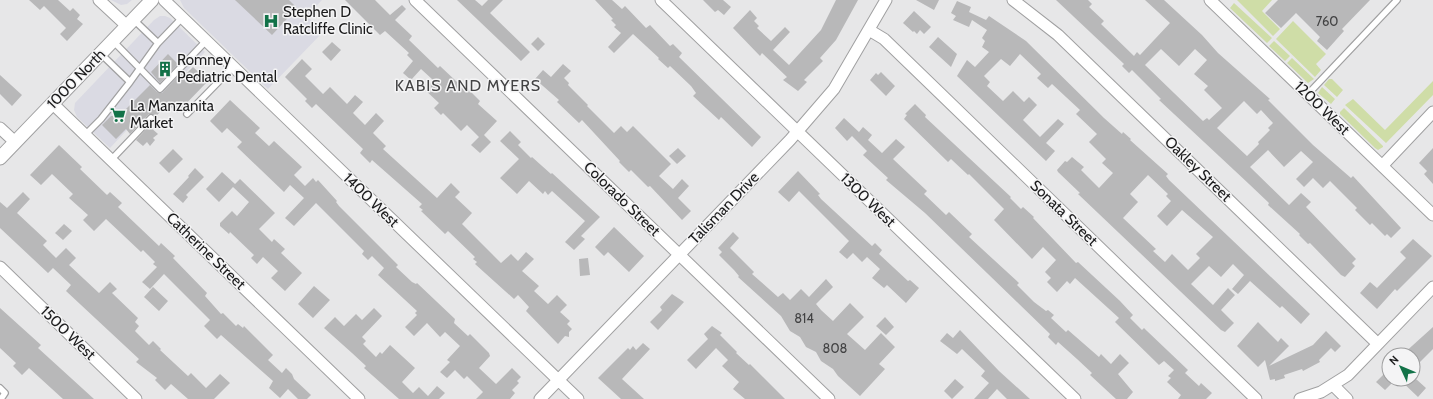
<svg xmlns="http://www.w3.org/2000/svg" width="1433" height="399" font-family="Cabin,sans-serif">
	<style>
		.built { fill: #dadae3 }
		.green { fill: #cfdda7 }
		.building { fill: #b8b8b9; fill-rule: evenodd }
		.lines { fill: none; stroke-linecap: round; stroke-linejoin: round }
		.service-casing { stroke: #a0a0a1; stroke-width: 8 }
		.minor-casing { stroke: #a0a0a1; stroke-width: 13 }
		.tertiary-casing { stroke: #a0a0a1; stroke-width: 15 }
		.service { stroke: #fff; stroke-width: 5.5 }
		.minor { stroke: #fff; stroke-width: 11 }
		.tertiary { stroke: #fff; stroke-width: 13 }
		.labels { text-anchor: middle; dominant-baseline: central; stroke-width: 3; stroke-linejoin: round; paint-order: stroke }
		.number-label { font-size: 13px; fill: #424243 }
		.poi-label { font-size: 15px; fill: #1b1b1c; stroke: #f4f4f5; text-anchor: start }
		.street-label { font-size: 15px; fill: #1b1b1c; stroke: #f4f4f5 }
		.neighbourhood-label { font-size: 16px; letter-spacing: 1px; fill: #434344; stroke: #f4f4f5 }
	</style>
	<rect width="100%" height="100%" fill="#e7e7e8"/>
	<path class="built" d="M111 0H132L127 4 121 5Z
		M180 0H322L307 16 323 32 268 89 184 8Z
		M165 16 170 18 205 52 161 98 158 97 110 148 77 117 74 110 75 103 154 20 160 16Z"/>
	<path class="green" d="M1237 0H1272L1262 11 1280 29 1273 36Z
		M1234 3 1272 38 1267 43 1230 8Z
		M1293 21 1326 54 1316 64 1321 70 1315 77 1276 39Z
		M1274 41 1290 56 1285 61 1269 46Z
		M1292 58 1314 79 1308 83 1287 63Z
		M1329 79H1332L1343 90 1337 97 1324 85Z
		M1433 81V95L1386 143 1345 105 1353 99 1385 130Z
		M1322 87 1335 99 1331 104 1318 93Z
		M1344 108 1383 146V147L1378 150 1375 148 1340 114V112Z"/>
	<path class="building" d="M29 0H58L70 11 73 8 80 15 77 19 83 24 67 41 60 34 66 28 44 6 40 10Z
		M235 0H289L297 8 272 35Z
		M345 0H375L390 15 402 5 406 9 395 20 412 36 409 40 438 68 440 66 457 82 459 80 480 101 478 104 497 121 484 135 491 142 480 153 471 145 479 137 467 125 461 131 443 113 441 115 434 108 439 103 424 89 433 80 421 69 411 80 403 73 413 61 407 55 409 53 385 31 380 35Z
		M457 0H475L482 6 488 0H503L490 13 530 52 521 61Z
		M595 0H612L622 9 625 6 646 28 650 25 670 46 673 44 682 53 679 57 761 137 752 147 721 117 719 120 693 96 696 93 691 86 670 66 668 68 658 59 659 58 633 34 614 53 608 47 621 33 614 27 616 25 611 20 613 19Z
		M703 0H723L731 7 724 15 718 10 715 12Z
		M836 0H858L836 40 820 58 823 61 804 80 807 82 798 91 783 80 787 77 762 53 760 56 733 28 750 10 757 18 754 21 759 26 757 28 771 41 785 27 790 32 773 50 789 65 821 30Z
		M916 0H939L934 10Z
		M1056 0H1088L1092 4 1089 7 1104 21 1101 24 1134 56 1137 52 1140 55 1170 23 1145 0H1164L1202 35 1218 53 1270 99 1268 100 1313 145 1351 178 1353 176 1401 228 1391 238 1387 234 1385 236 1372 223 1370 225 1355 210 1357 208 1330 181 1323 188 1313 178 1304 187 1296 179 1313 162 1301 151 1284 167 1268 150 1267 151 1250 167 1289 205 1301 193 1311 202 1306 207 1356 259 1352 263 1355 266 1345 277 1341 275 1310 243 1308 244 1299 235 1300 234 1268 205 1269 203 1249 184 1159 100 1161 99 1132 70 1129 73 1122 66 1124 64ZM1161 49 1179 66 1195 49 1207 60 1194 74 1208 86 1204 90 1222 108 1209 120 1207 118 1203 121 1145 65ZM1244 101 1257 114 1261 110 1273 123 1268 128 1270 130 1258 142 1259 144 1247 156 1217 128Z
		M1278 0H1370L1342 29 1344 31 1327 50 1317 41 1320 37 1296 13 1281 28 1265 13Z
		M957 1 971 7 969 12 986 20 989 16 1026 41 1104 118 1122 134 1123 132 1131 139 1130 140 1168 174 1166 176 1169 180 1310 314 1301 324 1282 306 1280 308 1250 281 1238 294 1232 289 1244 275 1233 264 1221 277 1209 266 1191 284 1213 305 1228 288 1235 295 1221 310 1234 323 1225 332 1221 330 1078 194 1080 193 1058 172 1057 170 1065 161 1067 162 1072 157 1084 167 1081 170 1099 188 1113 173 1102 163 1106 159 1089 142 1097 134 1076 114 1080 110 1052 84 1048 88 1037 78 1041 74 1020 54 1010 66 1001 59 984 76 990 82 987 86 1003 101 1013 91 1024 102 1029 97 1037 105 1023 120 1040 137 1058 119 1064 124 1046 143 1055 151 1046 161 957 76 967 60 975 67 989 52 982 47 985 41 982 38 987 30 972 20 969 27 953 20 956 16 951 13ZM1148 175 1168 194 1166 196 1171 201 1157 216 1167 226 1182 210 1213 237 1196 254 1200 258 1188 270 1172 254 1165 262 1153 251 1156 249 1123 218 1138 202 1130 194Z
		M914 11 931 27 924 34 920 30 917 34 914 31 913 32 903 23Z
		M538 37 545 44 538 51 531 44Z
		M938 37 957 54 951 67 929 47Z
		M332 42 341 50 331 61 322 52Z
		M168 54 178 64 160 83 151 72Z
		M302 59 312 69 305 76 323 94 330 87 347 104 355 95 363 102 353 113 365 125 376 113 384 121 373 133 386 146 383 149 437 198 451 183 460 192 455 197 472 213 462 224 501 263 511 254 518 261 526 252 534 259 522 271 539 286 534 291 548 304 557 295 567 305 560 312 570 321 567 324 572 329 569 332V337L565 336 558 344 526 311 529 307 518 295 514 299 475 264 477 262 473 259 475 257 448 231 445 234 421 211 423 210 419 207 422 204 372 160 370 163 360 153 363 149 316 104 312 108 305 101 307 99 285 77Z
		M563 64 571 71 564 78 569 83 568 85 588 105 587 106 614 133 621 126 627 132 633 126 671 164 659 176 673 189 682 179 689 186 678 198 691 211 682 220 650 186 648 187 631 170 629 172 619 162 620 161 582 120 579 123 557 102 559 100 535 79 543 70 551 77Z
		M193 67 208 81 177 113 168 104 155 117 152 114H149L130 134 126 129 116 139 102 125 111 116H116L120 111 122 113 150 85 157 92 162 93 184 70 187 73Z
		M881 72 895 86 886 96 870 80 876 73 878 75Z
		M0 75 22 95 12 106 0 94Z
		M230 100 260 128 255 133 269 146 274 141 302 167 294 175 305 186 313 178 316 182 318 180 337 201 336 202 339 206 398 265 396 267 412 282 416 284 417 283 455 319 454 323 468 336 470 334 489 353 490 356 479 368 496 384 512 368 521 377 517 381 519 383 512 390 515 393 510 399H476L483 392 467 376 464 379 455 370 447 378 440 372 450 362 447 360 460 346 445 332 440 337 427 323 414 336 405 327 417 315 415 313 417 311 378 275 384 268 372 256 368 260 362 254 364 251 316 203 294 226 285 218 304 198 290 185 284 192 237 147 242 142 227 128 222 133 210 121Z
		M915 104 926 115 925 117 1011 197 1010 198 1021 209 1023 207 1034 217 1033 218 1076 263 1078 262 1120 301 1133 315 1130 318 1142 330 1144 328 1147 331 1188 370 1185 373 1199 386 1201 383 1212 393 1206 399H1178L1181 395 1167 382 1171 378 1168 376 1174 370 1164 361 1159 365 1115 322 1119 318 1075 278 1070 284 1067 281 1057 292 1047 282 1051 278 1045 272 1056 260 1043 247 1032 259 994 220 1004 209 969 174 968 175 951 159 948 162 904 119 907 115 905 114Z
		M844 118 859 132 863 127 872 135 868 140 882 153 896 139 905 147 893 159 927 191 924 194 946 215 949 212 972 234 969 237 1019 283 1017 285 1034 302 1046 311 1048 310 1054 315 1051 318 1066 332 1068 330 1099 357 1101 354 1111 364 1120 354 1129 363 1118 374 1133 392 1127 399H1116L1090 375 1092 373 1077 359 1058 342 1056 345 1048 337 1050 334 925 213 886 180 888 178 863 155 867 151 852 136 847 141 835 128Z
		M149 126 158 134 153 138 155 140 150 146 147 142 143 146 136 140Z
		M510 131 521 142 518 145 531 158 532 157 551 174 552 173 600 217 581 236 585 239 574 250 565 242 585 221 552 191 548 195 545 191 543 194 529 181 517 194 500 178 519 159 500 141Z
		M59 145 82 167 80 169 107 195 110 192 122 203 118 207 159 246 161 243 175 256 173 258 207 293 205 296 221 314 223 313 236 326 238 324 243 328 244 326 273 355 268 360 282 373 286 368 292 374 294 379 311 395 307 399H298L288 389 280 398 269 388 273 381 221 335 217 339 204 326 210 320 164 274 150 289 142 282 157 267 153 264 155 262 143 250 141 252 106 219 94 231 83 220 88 215 69 198 73 194 52 174 41 185 30 175Z
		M678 148 686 156 677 164 669 156Z
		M1433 148V184L1424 174 1427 171 1419 163Z
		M173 149 183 159 169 173 159 163Z
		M195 168 204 177 186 195 188 197 183 203 173 194 189 177 188 176Z
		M798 171 820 194 818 195 821 199 872 246 875 243 882 250 879 254 908 281 910 280 919 288 906 303 887 285 884 288 872 278 880 269 867 257 862 262 853 253 847 259 839 252 849 241 799 191 789 202 778 192Z
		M222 172 235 184 240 179 275 213 259 229 272 242 274 239 285 249 281 253 302 273 285 291 271 278 278 271 263 257 257 264 251 258 254 255 230 232 229 234 220 226V223L232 211 237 216 249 202 233 187 219 202 206 189Z
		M23 192 30 199 17 213 47 241 43 245 56 258 66 248 76 258 69 265 99 293 110 282 117 289 112 293 138 318 135 322 139 326 135 331 149 345 153 341 161 349 160 350 188 376 191 373 206 388 220 374 230 383 214 399H188L171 384 165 390 155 380 157 378 136 362 139 359 66 291 71 285 53 268 48 273 0 228V202L7 208Z
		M64 224 72 231 63 240 55 233Z
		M614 227 644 256 629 272 608 252 604 256 595 247Z
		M733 232 739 238 730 248 754 272 752 274 778 297 783 293 790 300 801 289 809 297 826 279 833 287 816 304 821 310 833 321 850 303 864 317 847 334 865 350 881 333 895 347 879 364 885 369 860 396 838 376 833 369 821 361 816 352 806 347 800 337 790 331 781 316 738 277 739 276 734 270 719 255 722 252 718 248Z
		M1413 239 1432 256 1397 291 1395 289 1377 309 1360 293 1370 282 1377 288 1406 258 1400 252Z
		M588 258 590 275 580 276 579 259Z
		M314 286 330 300 313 318 298 304Z
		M153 287 168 301 159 311 144 297Z
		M672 294 684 302 658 330 650 322 662 310 660 307Z
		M0 308 41 345 38 348 94 399H63L29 368 22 375 13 366 16 363 0 348Z
		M374 308 382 316 362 337 366 341 363 344 376 357 380 352 382 354 390 345 415 368 402 382 413 393 419 387 428 396 437 386 445 393 439 399H399L364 368 366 366 352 353 324 328 335 317 344 326 356 314 362 320Z
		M885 317 894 327 886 335 876 326Z
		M1258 322 1278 342 1281 338 1289 346 1269 366 1313 345 1326 331 1341 346 1335 352 1331 348 1319 360 1320 362 1303 371 1302 369 1284 375 1285 378 1275 381V379L1270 380 1265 360 1258 367 1237 346Z
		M712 326 722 333 720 335 737 352 736 353 749 365 750 364 785 399H745L733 389 739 382 722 366 728 360 716 348 696 369 687 360 708 339 704 334Z
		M1433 327V349L1413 369V355H1402Z
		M960 330 999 371 1030 399H1007L997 389 988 399H974L989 383 981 376 985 371 962 349 957 354 940 341 947 333 953 338Z
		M643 343 650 349 622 379 644 399H621L598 378 628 348 630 350 633 346 636 350Z
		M1389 369V379H1396L1385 390 1376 382Z
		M955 379 964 387 952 399 944 391Z
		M1399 379H1416L1426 388 1418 397Z"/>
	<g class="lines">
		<defs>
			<path id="service" d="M113 41 160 89 206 41
				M158 43 182 18
				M130 82 158 43 134 20
				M1308 94 1397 0
				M187 114 233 67
				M85 135 101 119 130 82 101 54
				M111 160 151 118
				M0 388 5 393 1 399"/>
			<path id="minor" d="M99 0 127 26
				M164 0 578 399
				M415 0 829 399
				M661 0 1075 399
				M1013 0 1058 35 1378 344
				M1210 0 1433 215
				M869 30 884 39 1256 399
				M53 104 359 399
				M0 128 15 142
				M1382 166 1433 112
				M0 267 136 399
				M1333 385 1347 399
				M540 399 790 140 834 89 886 0
				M1300 399 1321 392 1348 375 1433 287"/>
			<path id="tertiary" d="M0 158 152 0"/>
		</defs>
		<use href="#service" class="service-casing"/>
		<use href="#minor" class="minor-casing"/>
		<use href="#tertiary" class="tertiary-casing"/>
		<use href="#service" class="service"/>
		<use href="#minor" class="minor"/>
		<use href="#tertiary" class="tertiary"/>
	</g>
	<defs>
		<symbol id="hospital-bare" viewBox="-9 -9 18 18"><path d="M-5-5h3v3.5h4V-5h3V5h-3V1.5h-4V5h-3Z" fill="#127248" stroke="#f4f4f5" stroke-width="2.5" paint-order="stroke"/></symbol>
		<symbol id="building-bare" viewBox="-9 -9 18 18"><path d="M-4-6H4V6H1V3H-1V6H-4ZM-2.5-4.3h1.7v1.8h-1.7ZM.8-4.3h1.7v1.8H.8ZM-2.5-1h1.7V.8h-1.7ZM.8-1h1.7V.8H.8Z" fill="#127248" stroke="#f4f4f5" stroke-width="2.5" paint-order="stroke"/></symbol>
		<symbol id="supermarket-bare" viewBox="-9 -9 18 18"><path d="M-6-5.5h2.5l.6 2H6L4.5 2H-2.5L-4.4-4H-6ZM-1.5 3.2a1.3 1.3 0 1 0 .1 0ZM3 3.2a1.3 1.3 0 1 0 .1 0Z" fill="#127248" stroke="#f4f4f5" stroke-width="2.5" paint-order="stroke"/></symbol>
	</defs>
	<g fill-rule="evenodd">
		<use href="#hospital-bare" x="260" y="10" width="22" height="22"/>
		<use href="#building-bare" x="154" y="58" width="22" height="22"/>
		<use href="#supermarket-bare" x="107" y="104" width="22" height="22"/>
	</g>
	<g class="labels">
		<g class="number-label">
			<text x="1327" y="21">760</text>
			<text x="804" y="318">814</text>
			<text x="835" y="348">808</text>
		</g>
		<g class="poi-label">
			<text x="283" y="12">Stephen D<tspan x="283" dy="17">Ratcliffe Clinic</tspan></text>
			<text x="177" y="60">Romney<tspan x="177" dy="17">Pediatric Dental</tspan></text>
			<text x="130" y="106">La Manzanita<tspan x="130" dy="17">Market</tspan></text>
		</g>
		<g class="street-label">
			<text transform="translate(76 79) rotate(-46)">1000 North</text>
			<text transform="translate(1322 108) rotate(44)">1200 West</text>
			<text transform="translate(1198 169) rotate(44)">Oakley Street</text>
			<text transform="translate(622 199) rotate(44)">Colorado Street</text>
			<text transform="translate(371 200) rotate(44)">1400 West</text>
			<text transform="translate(868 200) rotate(44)">1300 West</text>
			<text transform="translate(724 208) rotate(-46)">Talisman Drive</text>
			<text transform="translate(1064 213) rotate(44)">Sonata Street</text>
			<text transform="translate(206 251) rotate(44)">Catherine Street</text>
			<text transform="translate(68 333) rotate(44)">1500 West</text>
		</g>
		<g class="neighbourhood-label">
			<text x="468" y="85">KABIS AND MYERS</text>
		</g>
	</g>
	<g transform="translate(1401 367) rotate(314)"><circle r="19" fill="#f4f4f5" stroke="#9d9d9e"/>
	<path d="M0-3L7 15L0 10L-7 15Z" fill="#127248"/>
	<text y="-6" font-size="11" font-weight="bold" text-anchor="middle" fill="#1b1b1c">N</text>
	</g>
</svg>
